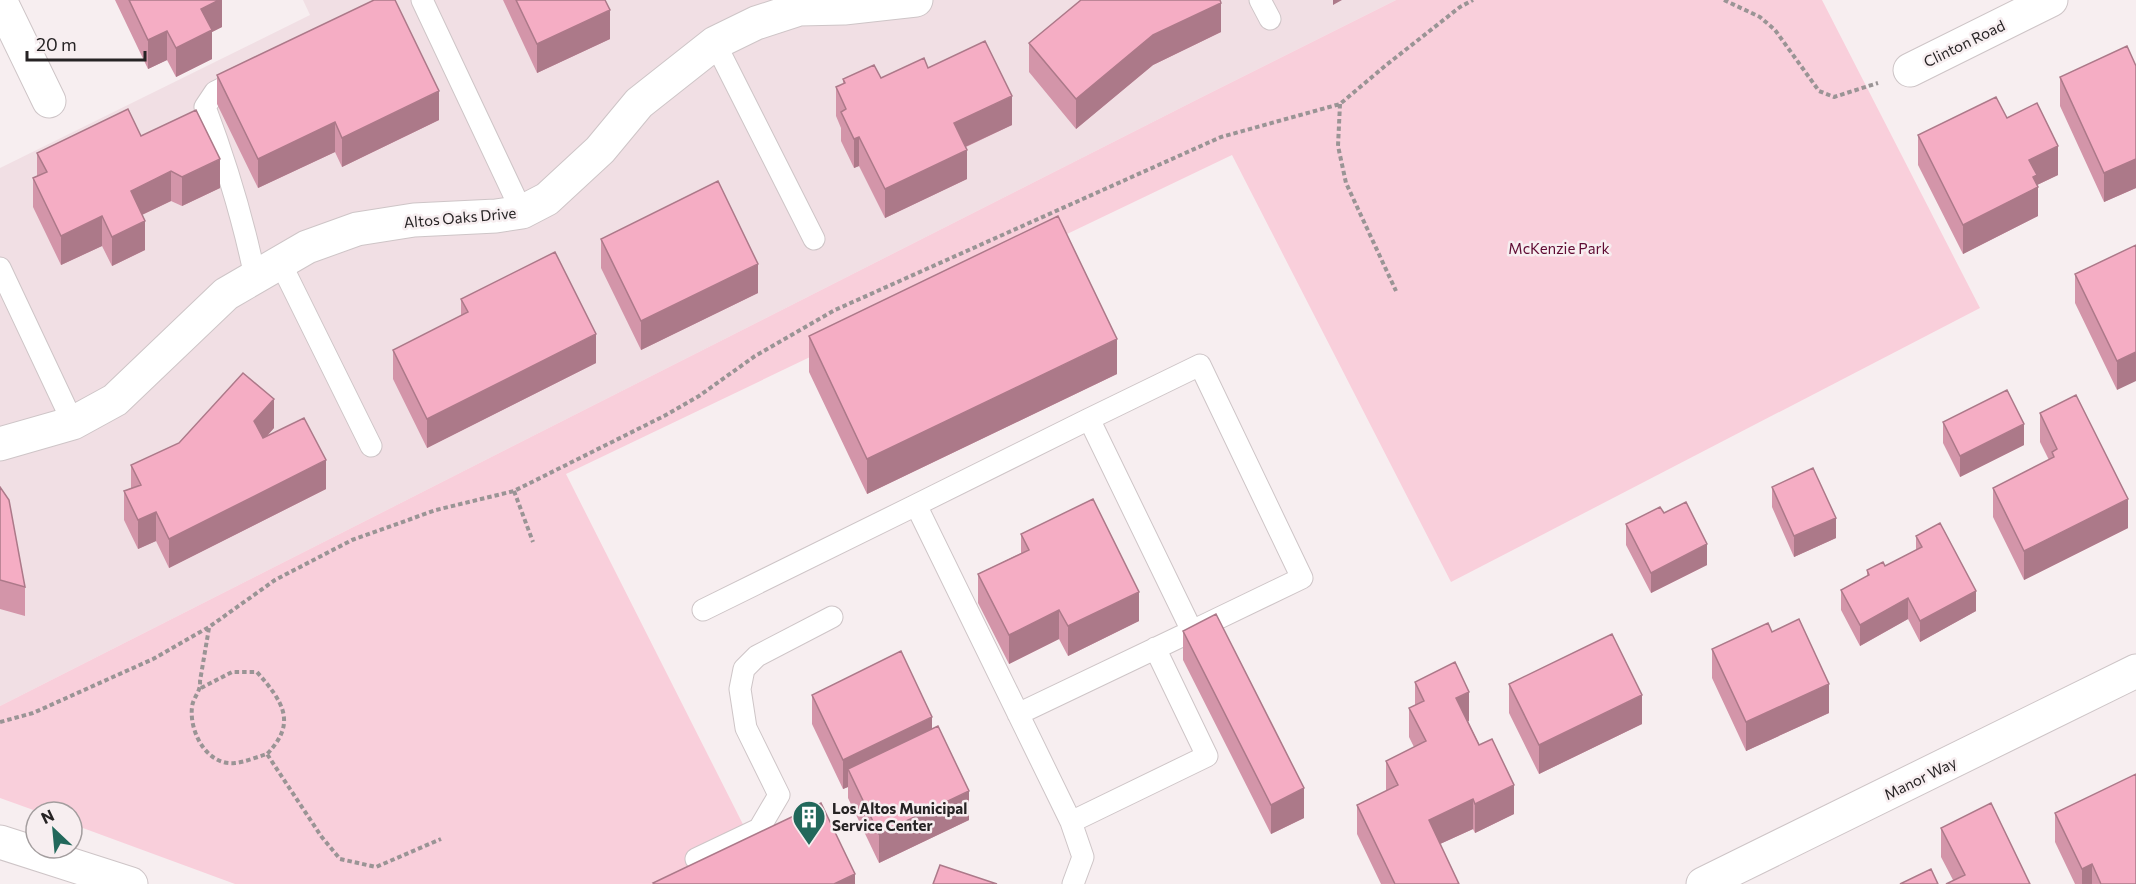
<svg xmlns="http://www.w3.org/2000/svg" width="2136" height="884" font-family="Commissioner,sans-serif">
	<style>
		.built { fill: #f1dfe4 }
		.green { fill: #f9cfdb }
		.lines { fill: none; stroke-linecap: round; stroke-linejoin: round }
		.service-casing { stroke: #cec5c7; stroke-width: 23 }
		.minor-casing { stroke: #cec5c7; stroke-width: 35 }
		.tertiary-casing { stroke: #cec5c7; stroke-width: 35 }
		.path { stroke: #9a9495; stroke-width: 4; stroke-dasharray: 4.5 3; stroke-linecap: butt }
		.service { stroke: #fff; stroke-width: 21 }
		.minor { stroke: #fff; stroke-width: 33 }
		.tertiary { stroke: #fff; stroke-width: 33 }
		.wall { fill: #d395a9 }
		.shaded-wall { fill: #ac7989 }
		.building { fill: #f5adc4; stroke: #ac7989; stroke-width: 1.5 }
		.labels { text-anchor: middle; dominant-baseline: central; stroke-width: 5; stroke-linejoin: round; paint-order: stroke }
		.street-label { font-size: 15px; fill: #262324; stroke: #f7eef0 }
		.park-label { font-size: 15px; fill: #5f0c33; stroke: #f7eef0 }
		.poi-label { font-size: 15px; font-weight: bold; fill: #262324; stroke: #f7eef0; text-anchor: start }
	</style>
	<rect width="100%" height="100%" fill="#f7eef0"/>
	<path class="built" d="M303 0H1396L1204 96 0 706V168L310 15Z"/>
	<path class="green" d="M1396 0H1822L1980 308 1451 582 1232 155 566 474 761 860 710 884H235L72 824V812H39L0 798V706L1204 96Z"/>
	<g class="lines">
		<defs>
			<path id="service" d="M422 0 522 212
				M1260 0 1270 19
				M715 43 814 239
				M241 79 215 92 205 107C226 163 243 218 255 277
				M280 262 371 446
				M0 268 73 423
				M1089 419 1200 365 1302 578 1192 631
				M703 610 916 505
				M1018 714 1192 631 1089 419 916 505 1071 822 1083 857 1073 884
				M1071 822 1207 756 1155 648
				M696 859 759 829 779 795 746 728 740 689 744 669 757 656 832 617"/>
			<path id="minor" d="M0 0 49 101
				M1910 70 2051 0
				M0 444 73 423 115 400 226 294 307 247 357 229 414 220 496 216 522 212 547 199 600 150 639 103 715 43 756 23 799 9 844 8 916 0
				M1703 884 2136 671"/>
			<path id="tertiary" d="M0 842 131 884"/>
		</defs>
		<use href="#service" class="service-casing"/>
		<use href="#minor" class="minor-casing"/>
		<use href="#tertiary" class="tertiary-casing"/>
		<path class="path" d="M1724 0 1760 17 1775 30 1819 91 1834 97 1878 83
			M1340 104 1338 146 1346 183 1396 291
			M514 491 533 542
			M209 628 200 681C201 692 193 697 192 707 189 732 207 766 235 763 245 762 257 757 267 754L321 836 340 859 376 867 441 839
			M201 688 232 672H257C282 701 298 722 267 754
			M0 722 33 713 153 659 209 627 275 580 352 540 436 510 514 491 664 416 699 396 755 356 835 310 1221 137 1340 104 1385 66 1460 7 1473 0"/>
		<use href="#service" class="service"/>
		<use href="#minor" class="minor"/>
		<use href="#tertiary" class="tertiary"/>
	</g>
	<path class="wall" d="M115 0H222V27L212 32V59L176 77 167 60 148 69Z
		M503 0H605L610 39 537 73Z
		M1221 32 1153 65 1076 129 1029 72V43Z
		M2136 66V188L2104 202 2060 106V77Z
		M928 68 1012 125 966 147 967 179 885 218 859 166 854 168 841 141V128L836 116V87L843 84V79L881 78Z
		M217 75 439 120 342 167 335 152 258 188 217 104Z
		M2007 118 2058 175 2037 185 2038 216 1963 254 1918 165V135Z
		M141 136 220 188 182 206 171 201 142 215 145 250 112 266 102 246 61 265 33 207V178L37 176V153Z
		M601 239 758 293 641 350 601 268Z
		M2136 245 2117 390 2075 303V274Z
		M461 299 596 363 427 448 393 379V350L461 316Z
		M809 336 1117 374 867 494 809 372Z
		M2040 413 2128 528 2024 580 1993 517V488L2049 460 2040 442Z
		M1943 422 2024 445 1960 477 1943 443Z
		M274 428 267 436 326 489 169 568 156 541 138 549 124 520V491L131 488V465Z
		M0 487 25 587V616L0 609Z
		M1772 487 1836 538 1794 557 1772 507Z
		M1664 513 1707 565 1651 593 1626 545V524Z
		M1021 534 1139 621 1068 656 1059 639 1009 664 978 603V574L1021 553Z
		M1916 536 1976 611 1920 642 1908 619 1860 646 1841 610V590L1867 576V570L1885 566 1916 550Z
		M1183 631 1304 818 1271 834 1183 660Z
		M1772 632 1829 713 1746 751 1712 678V649Z
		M1415 682 1469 721H1468L1514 814 1475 833 1473 829 1440 844 1459 884H1381L1357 834V805L1386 791V761L1414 747 1409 737V708L1415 705Z
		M1509 684 1642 724 1539 774 1509 713Z
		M812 695 932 728 969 820 879 863 848 798V787L843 789 812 724Z
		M2055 813 2136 884H2075L2055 842Z
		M1941 828 2030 884 1953 880 1941 857Z"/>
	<path class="shaded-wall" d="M219 0H222V27L212 32V59L176 77V48L201 9Z
		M1333 0H1342L1333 5Z
		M1221 3V32L1153 65 1076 129V99L1153 35Z
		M610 10V39L537 73V44Z
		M167 31V60L148 69V40Z
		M439 91V120L342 167V138Z
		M1012 96V125L954 152V123Z
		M335 122V152L258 188V159Z
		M859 137V166L854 168V139Z
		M2058 146V175L2037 185 2038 187V216L1963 254V225L2029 160Z
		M967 150V179L885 218V189Z
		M220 159V188L182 206V177Z
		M2136 159V188L2104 202V173Z
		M171 171V201L131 220V191Z
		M102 216V246L61 265V236Z
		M145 221V250L112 266V237Z
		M758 264V293L641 350V321Z
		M596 334V363L427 448V419Z
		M1117 339V374L867 494V459Z
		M2136 352V381L2117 390V361Z
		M274 399V428L254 450V421Z
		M2024 424V445L1960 477V456Z
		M326 460V489L169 568V539Z
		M2128 499V528L2024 580V551Z
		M156 512V541L138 549V520Z
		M1836 518V538L1794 557V536Z
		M1707 544V565L1651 593V573Z
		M1976 591V611L1920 642V621Z
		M1139 592V621L1068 656V626Z
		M1908 598V619L1860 646V625Z
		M1059 610V639L1009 664V635Z
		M1829 684V713L1746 751V722Z
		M1469 692V721L1456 727V698Z
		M1642 695V724L1539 774V745Z
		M932 717V746L848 769V787L843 789V760Z
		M1514 785V814L1475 833V804Z
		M1304 788V818L1271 834V805Z
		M969 791V820L879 863V834Z
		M1473 799V829L1429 849V820Z
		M2092 864V884H2082V869Z
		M855 874V884H834Z"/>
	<path class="building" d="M129 0H219L201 9 212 30 176 48 167 31 148 40Z
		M374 0H395L439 91 342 138 335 122 258 159 217 75Z
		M516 0H605L610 10 537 44Z
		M1081 0H1220L1221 3 1153 35 1076 99 1029 43Z
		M985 41 1012 96 954 123 967 150 885 189 859 137 854 139 841 112 846 109 836 87 845 83 843 79 874 65 881 78 924 58 928 68Z
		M2127 46 2136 66V159L2104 173 2060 77Z
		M1996 97 2007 118 2037 103 2058 146 2029 160 2037 175 2033 177 2038 187 1963 225 1918 135Z
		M128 109 141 136 196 110 220 159 182 177 171 171 131 191 145 221 112 237 102 216 61 236 33 178 47 172 37 153Z
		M718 181 758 264 641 321 601 239Z
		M1058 216 1117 339 867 459 809 336Z
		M2136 245V352L2117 361 2075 274Z
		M555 252 596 334 427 419 393 350 468 312 461 299Z
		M243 373 274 399 254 421 263 438 304 418 326 460 169 539 156 512 138 520 124 491 141 485 131 465 179 443Z
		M2007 390 2024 424 1960 456 1943 422Z
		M2076 395 2128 499 2024 551 1993 488 2054 457 2052 452 2057 449 2040 413Z
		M1813 468 1836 518 1794 536 1772 487Z
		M0 487 9 500 25 587 0 580Z
		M1093 499 1139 592 1068 626 1059 610 1009 635 978 574 1029 550 1021 534Z
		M1686 502 1707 544 1651 573 1626 524 1660 507 1664 513Z
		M1940 523 1976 591 1920 621 1908 598 1860 625 1841 590 1869 575 1867 570 1883 562 1885 566 1922 547 1916 536Z
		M1216 614 1304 788 1271 805 1183 631Z
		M1799 619 1829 684 1746 722 1712 649 1768 623 1772 632Z
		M1612 634 1642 695 1539 745 1509 684Z
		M901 651 932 717 843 760 812 695Z
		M1455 662 1469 692 1456 698 1479 745 1492 739 1514 785 1475 804 1473 799 1429 820 1459 884H1395L1357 805 1398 785 1386 761 1426 741 1409 708 1424 701 1415 682Z
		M938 726 969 791 879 834 848 769Z
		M2136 774V884H2101L2092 864 2082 869 2055 813Z
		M821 803 855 874 834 884H654L653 883Z
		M1991 803 2030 884H1946L1965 875 1941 828Z
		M940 865 997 884H933Z
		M1931 869 1938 884H1900Z"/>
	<defs>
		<symbol id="building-pin" viewBox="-11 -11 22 30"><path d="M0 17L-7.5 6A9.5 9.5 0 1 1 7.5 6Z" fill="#22685b" stroke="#f7eef0"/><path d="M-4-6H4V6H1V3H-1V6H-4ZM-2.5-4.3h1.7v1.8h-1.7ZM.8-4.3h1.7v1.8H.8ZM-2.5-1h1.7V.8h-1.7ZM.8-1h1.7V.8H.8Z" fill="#fff"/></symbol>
	</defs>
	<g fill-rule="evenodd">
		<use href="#building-pin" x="790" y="798" width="38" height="52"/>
	</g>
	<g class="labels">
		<g class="street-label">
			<text transform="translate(1964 43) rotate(-26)">Clinton Road</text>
			<text transform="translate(460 217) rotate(-5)">Altos Oaks Drive</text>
			<text transform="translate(1920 778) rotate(-26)">Manor Way</text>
		</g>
		<g class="park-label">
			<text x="1559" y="248">McKenzie Park</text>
		</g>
		<g class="poi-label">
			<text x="832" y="808">Los Altos Municipal<tspan x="832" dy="17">Service Center</tspan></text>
		</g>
	</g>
	<g transform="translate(54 830) rotate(334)"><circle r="28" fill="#f7eef0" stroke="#a39d9e" stroke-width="1.5"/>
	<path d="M0-4.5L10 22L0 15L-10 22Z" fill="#22685b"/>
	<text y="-9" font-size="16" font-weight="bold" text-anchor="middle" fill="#262324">N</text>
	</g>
	<path d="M27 51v9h118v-9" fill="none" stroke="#262324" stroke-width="3"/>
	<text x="36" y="51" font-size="18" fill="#262324" stroke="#f7eef0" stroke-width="4.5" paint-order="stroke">20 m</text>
</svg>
